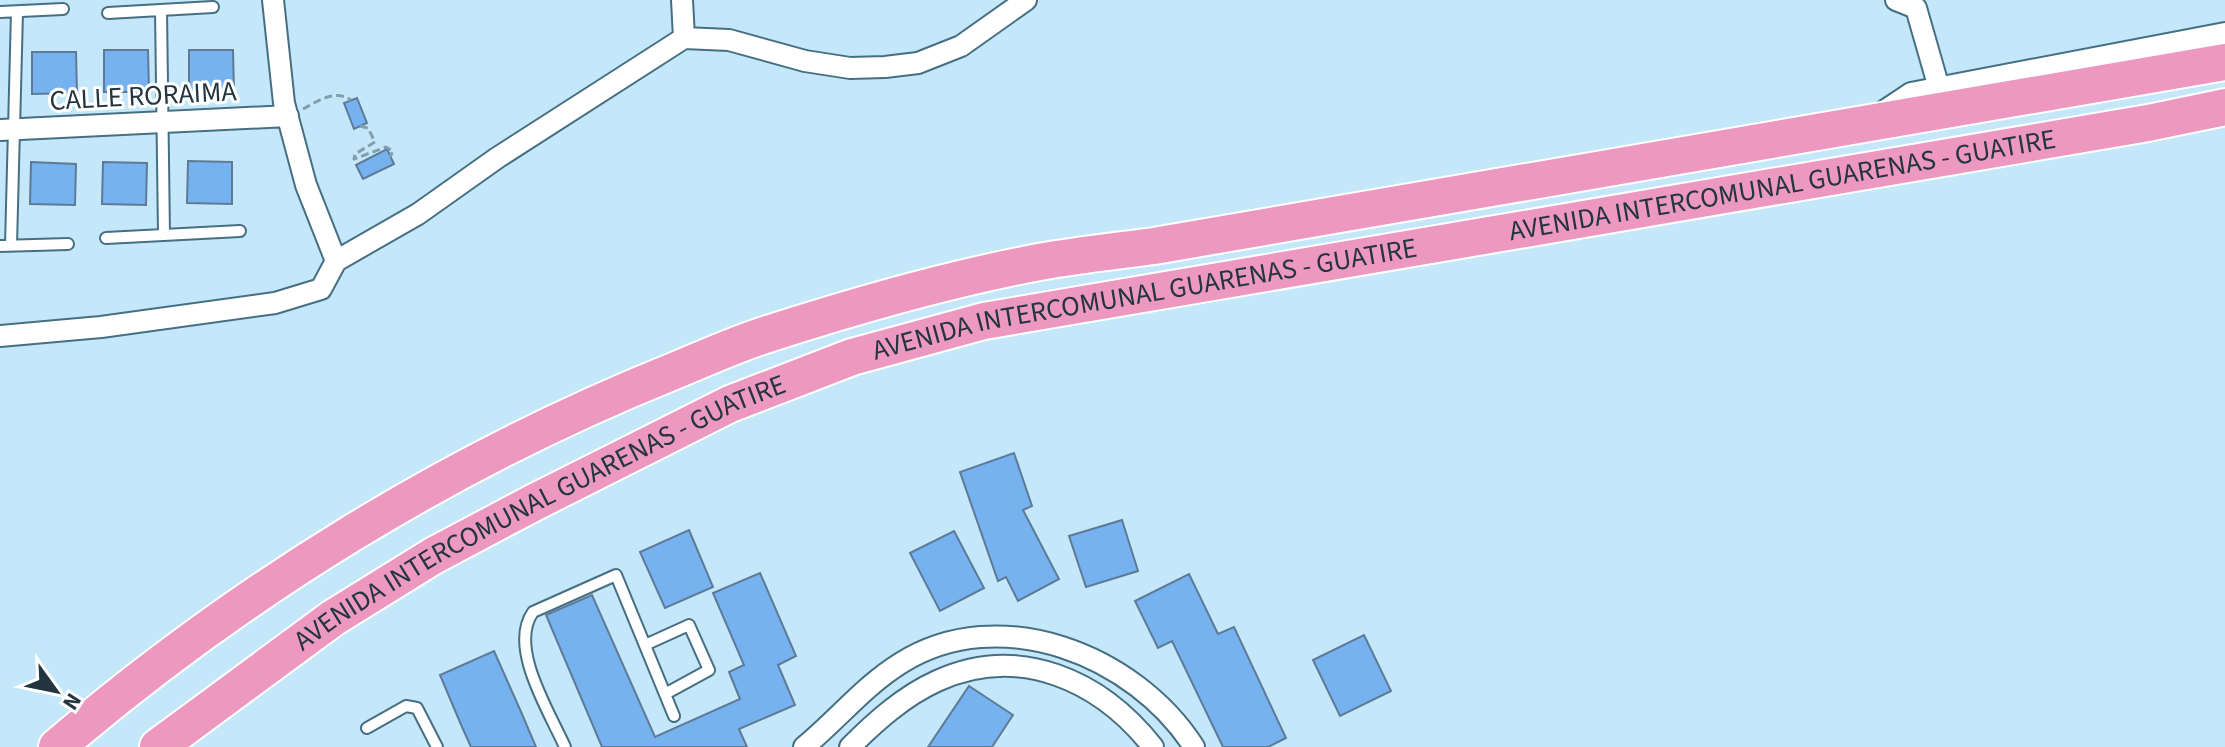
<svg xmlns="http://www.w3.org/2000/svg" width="2225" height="747" font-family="'Source Sans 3',sans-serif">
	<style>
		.building { fill: #75b2ef; stroke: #5e7a97; stroke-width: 2 }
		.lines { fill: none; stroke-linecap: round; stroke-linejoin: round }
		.lane-casing { stroke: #466f83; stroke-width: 14 }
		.street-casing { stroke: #466f83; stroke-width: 24 }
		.highway-casing { stroke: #fff; stroke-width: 40 }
		.path { stroke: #829fad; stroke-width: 3; stroke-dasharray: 8 4; stroke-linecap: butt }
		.lane { stroke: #fff; stroke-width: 10 }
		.street { stroke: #fff; stroke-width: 20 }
		.highway { stroke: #ec98c1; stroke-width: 36 }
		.labels { text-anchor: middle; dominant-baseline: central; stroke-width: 6; stroke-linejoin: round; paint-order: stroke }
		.street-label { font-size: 28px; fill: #23353e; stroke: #fff }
	</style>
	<rect width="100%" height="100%" fill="#c4e8fa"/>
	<path class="building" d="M104 50H148L149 92H104Z
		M189 50H233L234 92H189Z
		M32 52H76L77 93 32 94Z
		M357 98 367 123 354 129 344 103Z
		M387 149 394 164 363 179 356 165Z
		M188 161 232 162V204L187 203Z
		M31 162 76 164 75 205 30 204Z
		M103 162 147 163 146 205 102 204Z
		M1014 453 1032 506 1023 510 1059 579 1018 601 1006 577 998 581 960 472Z
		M1122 520 1138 571 1086 587 1069 536Z
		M689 530 713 587 665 608 640 552Z
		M954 531 984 588 940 611 910 553Z
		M760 573 796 656 778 665 795 705 739 729 747 747H602L546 615 592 595 655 737 740 699 729 672 744 665 713 593Z
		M1189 574 1218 634 1234 627 1286 738 1268 747H1223L1172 641 1158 648 1135 601Z
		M1364 635 1391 691 1340 716 1313 660Z
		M494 651 522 714 536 747H471L462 727 440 675Z
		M969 686 1013 715 992 747H928Z"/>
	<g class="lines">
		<defs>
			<path id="lane" d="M161 10 164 235
				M0 12 63 9
				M108 13 213 7
				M106 238 240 231
				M11 245 17 12
				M0 246 68 244
				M645 645 689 625 709 670 665 694
				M367 728 406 706 417 708 437 747
				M565 747C549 711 508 647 533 612L616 575 674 716"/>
			<path id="street" d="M273 0 284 103 306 185 336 261
				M682 0 684 38
				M1896 0 1916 8 1939 88
				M1881 113 1911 93 2225 33
				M0 130 288 116
				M0 336 101 327 275 303 321 289 336 261 418 214 497 158 684 38 729 40 805 61 850 68 885 67 918 63 961 46 1026 0
				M804 747C837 720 864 686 901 663 1000 601 1135 655 1194 747
				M850 747C876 721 904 696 937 681 1020 643 1101 681 1153 747"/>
			<g id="highway">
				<path d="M57 747C240 591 450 461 674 371 706 358 738 343 771 333 858 305 949 279 1039 262 1077 255 1116 251 1154 246L2225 62"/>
				<path id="s1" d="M158 747 333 618 433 556 533 503 730 404 852 357 984 321 2148 123 2225 107"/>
			</g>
		</defs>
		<use href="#lane" class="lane-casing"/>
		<use href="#street" class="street-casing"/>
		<use href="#highway" class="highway-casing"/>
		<path class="path" d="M303 109C318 101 335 89 351 100
			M360 126 368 128 375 142 355 154 354 159 386 147 393 151 390 157"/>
		<use href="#lane" class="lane"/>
		<use href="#street" class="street"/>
		<use href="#highway" class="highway"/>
	</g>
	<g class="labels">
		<g class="street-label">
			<text transform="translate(143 96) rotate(-3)">CALLE RORAIMA</text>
			<text stroke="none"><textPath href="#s1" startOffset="1746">AVENIDA INTERCOMUNAL GUARENAS - GUATIRE</textPath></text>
			<text stroke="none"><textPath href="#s1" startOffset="1098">AVENIDA INTERCOMUNAL GUARENAS - GUATIRE</textPath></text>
			<text stroke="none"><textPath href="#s1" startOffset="450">AVENIDA INTERCOMUNAL GUARENAS - GUATIRE</textPath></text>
		</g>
	</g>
	<g transform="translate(56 691) rotate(123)" stroke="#ffffff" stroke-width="6" paint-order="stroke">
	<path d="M0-6L14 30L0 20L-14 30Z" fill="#23353e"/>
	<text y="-12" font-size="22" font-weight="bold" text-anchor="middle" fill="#23353e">N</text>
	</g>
</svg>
